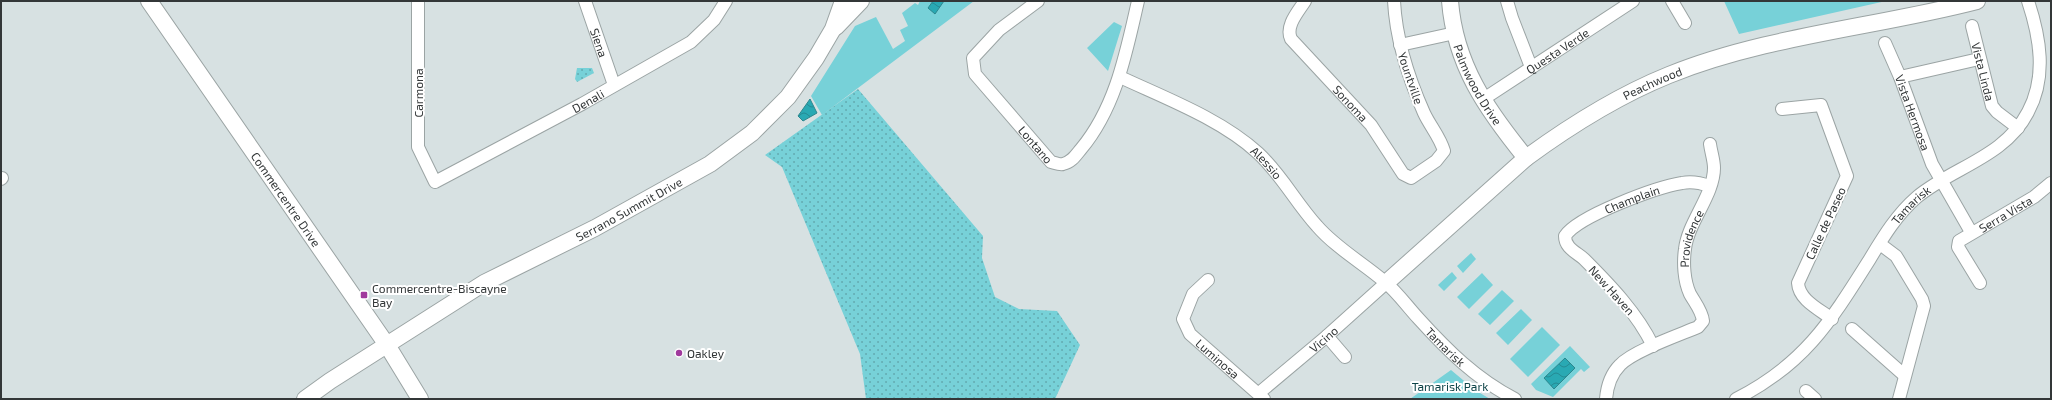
<svg xmlns="http://www.w3.org/2000/svg" width="2052" height="400" font-family="'Exo 2',sans-serif">
	<style>
		.grass { fill: url(#grass-dots) }
		.green { fill: #77d1d8 }
		.water { fill: url(#water-waves); stroke: #2c878e }
		.lines { fill: none; stroke-linecap: round; stroke-linejoin: round }
		.street-casing { stroke: #9ba4a4; stroke-width: 14 }
		.secondary-casing { stroke: #9ba4a4; stroke-width: 18 }
		.street { stroke: #fff; stroke-width: 12 }
		.secondary { stroke: #fff; stroke-width: 16 }
		.poi-dot { fill: #a0399d; stroke: #fff; stroke-width: 1.5 }
		.labels { text-anchor: middle; dominant-baseline: central; stroke-width: 4; stroke-linejoin: round; paint-order: stroke }
		.street-label { font-size: 12px; fill: #333738; stroke: #fff }
		.poi-label { font-size: 12px; fill: #333738; stroke: #fff; text-anchor: start }
		.park-label { font-size: 12px; fill: #0e4448; stroke: #fff }
	</style>
	<defs>
		<pattern id="grass-dots" width="8" height="8" patternUnits="userSpaceOnUse"><rect width="8" height="8" fill="#77d1d8"/><path d="M2 2h.1M6 6h.1" fill="none" stroke="#62aab0" stroke-width="1.8" stroke-linecap="round"/></pattern>
		<pattern id="water-waves" width="16" height="10" patternUnits="userSpaceOnUse"><rect width="16" height="10" fill="#29a9b3"/><path d="M0 5q4-4 8 0t8 0" fill="none" stroke="#248a93"/></pattern>
	</defs>
	<rect width="100%" height="100%" fill="#d7e1e2"/>
	<path class="grass" d="M577 68H592L594 73 577 82 575 79Z
		M858 89 983 236 982 258 995 297 1019 309 1057 311 1080 345 1055 399H866L860 354 782 167 765 155Z"/>
	<path class="green" d="M920 1H974L822 115 811 96 855 26 876 17 893 49 905 41 900 30 908 26 902 13 915 3 918 5Z
		M1724 1H1886L1739 34Z
		M1114 22 1122 26 1108 71 1087 48Z
		M1471 253 1476 259 1463 273 1457 266Z
		M1452 272 1457 278 1444 291 1438 285Z
		M1482 273 1493 285 1469 309 1457 297Z
		M1502 290 1514 301 1490 325 1478 314Z
		M1521 309 1532 320 1508 345 1496 333Z
		M1542 327 1560 345 1528 377 1510 359Z
		M1570 346 1590 367 1584 372 1581 369 1553 397 1536 390 1531 384Z
		M1451 370 1475 390 1490 399H1410Z"/>
	<path class="water" d="M933 1H944L935 14 928 8Z
		M810 99 817 113 803 121 798 116Z
		M1565 358 1575 368 1554 389 1544 378Z"/>
	<g class="lines">
		<defs>
			<g id="street">
				<path id="s1" d="M418 1V147L435 182 582 104 691 42 714 20 726 1"/>
				<path id="s2" d="M585 1 614 85"/>
				<path id="s3" d="M1038 1 999 30 973 58 975 74 1051 162C1055 163 1060 165 1063 164 1072 162 1076 155 1081 149 1116 107 1126 53 1138 1"/>
				<path id="s4" d="M1305 1C1298 12 1285 26 1291 39L1371 125 1403 174 1411 178 1436 161 1444 151C1440 137 1430 126 1424 113 1408 77 1396 40 1394 1"/>
				<path d="M1507 1 1512 18 1531 67"/>
				<path d="M1672 1 1685 23"/>
				<path id="s5" d="M1972 26 1992 106 1997 112 2018 128"/>
				<path id="s6" d="M1885 43 1900 77 1932 164 1971 232"/>
				<path d="M1400 45 1455 33"/>
				<path id="s7" d="M1120 77C1165 98 1221 119 1258 153 1281 174 1296 203 1317 226 1336 248 1363 263 1385 282 1397 292 1407 306 1418 318 1447 350 1476 379 1515 399"/>
				<path d="M1900 77 1979 59"/>
				<path id="s8" d="M1482 100 1633 1"/>
				<path d="M1782 109 1821 105 1847 176 1798 283C1799 300 1819 309 1832 319"/>
				<path d="M1 179 2 178"/>
				<path d="M1880 244 1896 256 1922 299 1924 306 1899 399"/>
				<path id="s9" d="M1208 280 1193 294 1183 319 1190 334 1264 399"/>
				<path id="s10" d="M1980 283 1958 247 1959 241 2034 197 2051 183"/>
				<path d="M1852 329 1904 375"/>
				<path d="M1327 336 1345 357"/>
				<path id="s11" d="M1653 346C1637 313 1610 285 1584 259 1576 252 1565 248 1565 236 1578 216 1657 187 1682 183 1692 181 1701 183 1709 186"/>
				<path d="M1806 391 1815 399"/>
				<path id="s12" d="M1259 393 1327 336 1386 283"/>
				<path id="s13" d="M1606 399C1607 387 1611 374 1620 365 1633 351 1679 335 1698 327L1703 321C1702 311 1695 303 1690 294 1684 281 1683 263 1685 249 1688 222 1714 195 1714 168 1714 160 1711 152 1710 144"/>
				<path id="s14" d="M1736 399C1803 365 1829 324 1868 262 1882 239 1896 215 1917 197 1953 167 2005 157 2028 112 2047 77 2040 37 2028 1"/>
			</g>
			<g id="secondary">
				<path id="s15" d="M149 1 387 345 420 399"/>
				<path id="s16" d="M1450 1C1455 65 1487 110 1526 158"/>
				<path d="M836 27 861 1"/>
				<path id="s17" d="M1386 283 1526 158C1571 125 1617 96 1669 75 1765 36 1877 27 1977 1"/>
				<path id="s18" d="M305 399 330 381 484 283 595 228 710 164 752 133 788 97 816 58 833 29 843 1"/>
			</g>
		</defs>
		<use href="#street" class="street-casing"/>
		<use href="#secondary" class="secondary-casing"/>
		<use href="#street" class="street"/>
		<use href="#secondary" class="secondary"/>
	</g>
	<g class="poi-dot">
		<rect x="360" y="291" width="8" height="8" rx="2"/>
		<circle cx="679" cy="353" r="4"/>
	</g>
	<g class="labels">
		<g class="street-label">
			<text stroke="none"><textPath href="#s2" startOffset="44">Siena</textPath></text>
			<text stroke="none"><textPath href="#s8" startOffset="90">Questa Verde</textPath></text>
			<text stroke="none"><textPath href="#s5" startOffset="47">Vista Linda</textPath></text>
			<text transform="translate(1411 78) rotate(71)">Yountville</text>
			<text stroke="none"><textPath href="#s16" startOffset="89">Palmwood Drive</textPath></text>
			<text stroke="none"><textPath href="#s17" startOffset="335">Peachwood</textPath></text>
			<text transform="translate(418 93) rotate(-90)">Carmona</text>
			<text stroke="none"><textPath href="#s1" startOffset="358">Denali</textPath></text>
			<text stroke="none"><textPath href="#s4" startOffset="130">Sonoma</textPath></text>
			<text stroke="none"><textPath href="#s6" startOffset="75">Vista Hermosa</textPath></text>
			<text stroke="none"><textPath href="#s3" startOffset="196">Lontano</textPath></text>
			<text stroke="none"><textPath href="#s7" startOffset="171">Alessio</textPath></text>
			<text stroke="none"><textPath href="#s15" startOffset="241">Commercentre Drive</textPath></text>
			<text stroke="none"><textPath href="#s11" startOffset="220">Champlain</textPath></text>
			<text stroke="none"><textPath href="#s14" startOffset="265">Tamarisk</textPath></text>
			<text stroke="none"><textPath href="#s18" startOffset="376">Serrano Summit Drive</textPath></text>
			<text stroke="none"><textPath href="#s10" startOffset="102">Serra Vista</textPath></text>
			<text transform="translate(1825 223) rotate(-65)">Calle de Paseo</text>
			<text stroke="none"><textPath href="#s13" startOffset="220">Providence</textPath></text>
			<text transform="translate(1612 290) rotate(48)">New Haven</text>
			<text stroke="none"><textPath href="#s12" startOffset="84">Vicino</textPath></text>
			<text stroke="none"><textPath href="#s7" startOffset="429">Tamarisk</textPath></text>
			<text stroke="none"><textPath href="#s9" startOffset="101">Luminosa</textPath></text>
		</g>
		<g class="poi-label">
			<text x="372" y="288">Commercentre-Biscayne<tspan x="372" dy="14">Bay</tspan></text>
			<text x="687" y="353">Oakley</text>
		</g>
		<g class="park-label">
			<text x="1450" y="386">Tamarisk Park</text>
		</g>
	</g>
	<rect width="2052" height="400" fill="none" stroke="#333738" stroke-width="4"/>
</svg>
